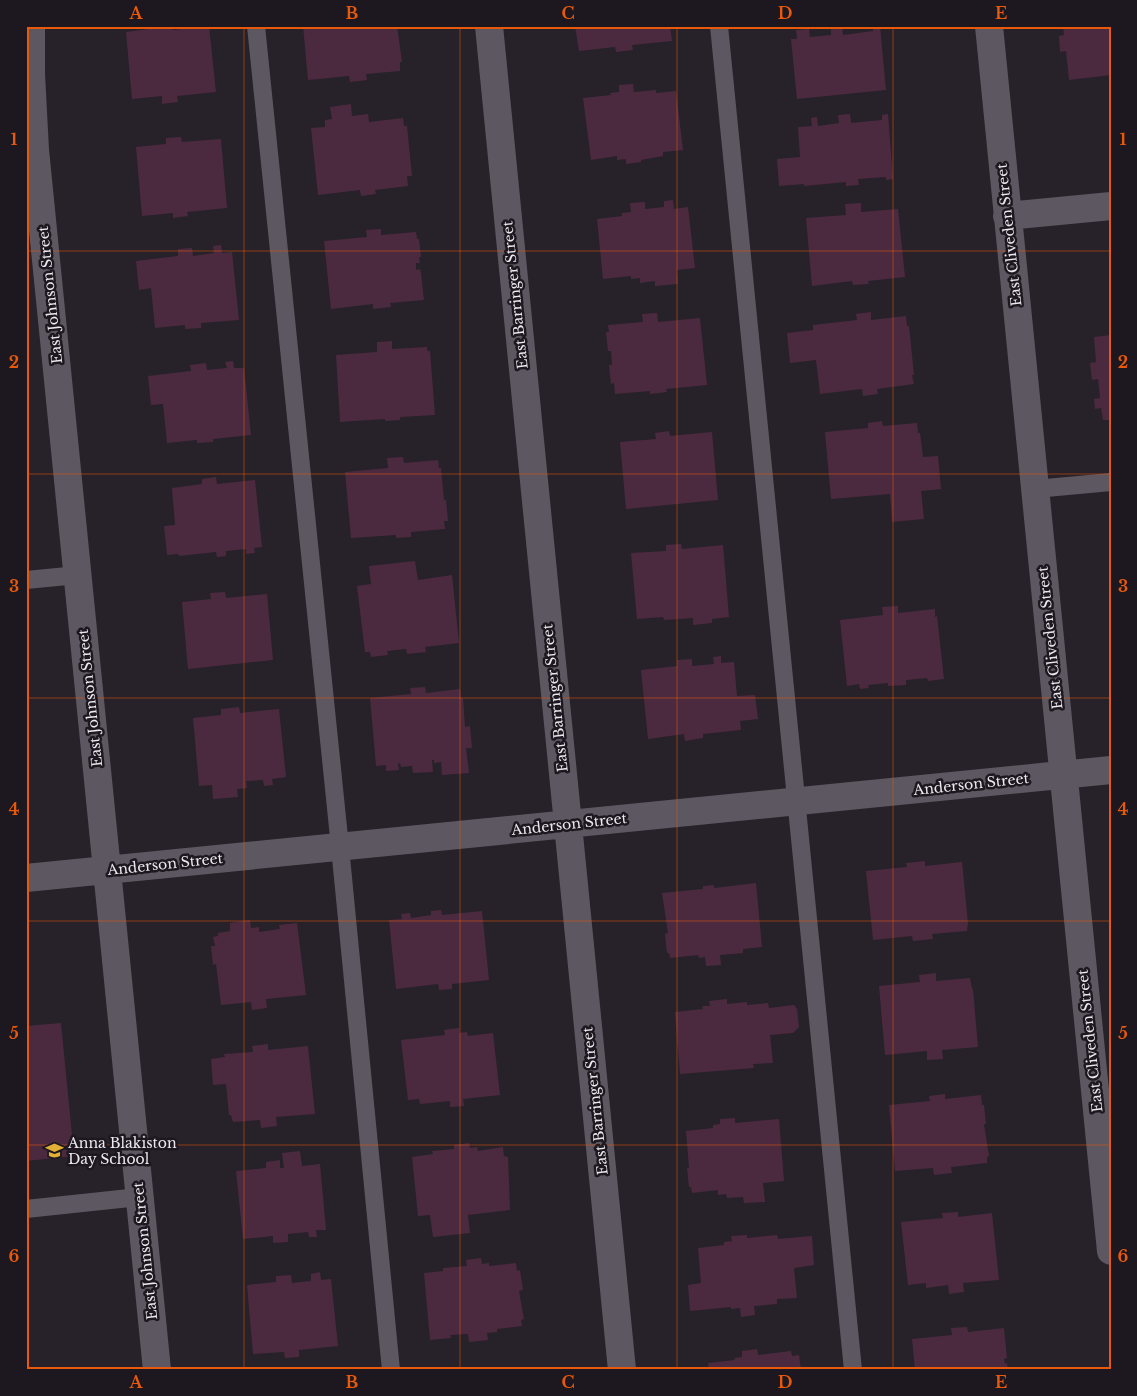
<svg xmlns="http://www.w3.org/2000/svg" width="1137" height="1396" font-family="'Libre Baskerville',serif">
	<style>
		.building { fill: #4b2a40 }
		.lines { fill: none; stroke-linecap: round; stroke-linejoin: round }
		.service { stroke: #5d5761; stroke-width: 18 }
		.minor { stroke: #5d5761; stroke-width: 28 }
		.grid { fill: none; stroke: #e8590c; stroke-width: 1; stroke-opacity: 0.55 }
		.labels { text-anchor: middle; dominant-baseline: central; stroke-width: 5; stroke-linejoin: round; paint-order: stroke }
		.street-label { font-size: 14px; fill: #ece8ee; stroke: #1d1820 }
		.poi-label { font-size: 14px; fill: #ece8ee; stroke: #1d1820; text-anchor: start }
		.neatline { fill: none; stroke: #e8590c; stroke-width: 2 }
		.grid-label { font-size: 16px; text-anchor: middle; font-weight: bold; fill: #e8590c }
	</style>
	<rect width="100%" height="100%" fill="#272129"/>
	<path class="building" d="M157 26H172L173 30 209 26 216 92 177 96 178 102 162 104V96L132 99 126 32 157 28Z
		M303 26H397L402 62H400V71L366 74 367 80 350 82 349 76 308 80Z
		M575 26H670L672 41 632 45 633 50 616 52 615 47 579 51Z
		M842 26 843 35 873 31V26H880L886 90 797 99 791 39H797L796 30 809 29 810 37 831 35V27Z
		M1063 26H1111V75L1069 80 1066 51 1060 52 1059 36 1064 35Z
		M633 84 634 92 656 90V93L676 91 683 150 663 152V156L641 160V162L626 164V159L617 160V156L591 160 583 98 611 95 610 93 619 92V85Z
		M351 104 352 116 368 114 369 122 403 118 404 126H407L412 176H407L408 186 375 190 376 194 361 196 360 190 318 195 311 128 325 127V120L332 119 330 107Z
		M850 114 851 123 882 120V115L888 114 893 179 886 180V177L858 179 859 185 846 186V182L804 186V184L779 186 777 159 800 157 798 127 812 126 811 118 817 117 818 126 839 123 838 115Z
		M181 137 182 142 221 139 227 208 187 212 188 216 173 218V213L142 216 136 147 166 144V138Z
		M673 200 674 209 688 207 695 268 677 270 678 284 655 286V281L640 283V278L631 279V276L603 279 597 219 622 216V213L631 212 630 203 645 202V209L664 207V201Z
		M861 203V212L898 209 905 277 868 281 869 284 853 285 852 281 812 286 806 218 846 215 845 204Z
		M381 229V235L416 232 417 239H419L421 257H419L420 263H416V270L420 269 421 273 424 300 390 303 391 307 373 309V304L331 309 324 241 367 237 366 230Z
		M221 245 222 253 232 252 239 320 201 323V328L185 329V325L155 328 151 288 139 290 136 261 178 256V249L192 248 193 256 214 253 213 246Z
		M871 312V320L906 316 907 326H909L914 375H912L914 384 877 389 878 394 863 396 862 389 820 394 816 360 790 363 787 333 813 330V325L857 320 856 314Z
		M657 313 658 322 700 318 707 385 666 389 667 392 650 394V391L615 394 614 383 611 384 609 365H612L611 351H608L606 332H609L608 325 643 322 642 314Z
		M1111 335V420H1103L1101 408 1095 409 1094 399 1100 398 1098 379 1092 380 1090 363 1096 362 1094 337Z
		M392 341V349L427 347V351H430L435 415 400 417V420L385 421V419L340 422 336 355 377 352V342Z
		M233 361 234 368H244L251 435 213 439V442L197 443V440L167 443 163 404 151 405 148 376 191 371 190 365 206 363 207 370 227 368 225 362Z
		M882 421 883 426 917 423 918 433H920L923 457 938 456 941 489 921 491 924 519 892 522 890 494 831 499 825 432 868 428V423Z
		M669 431 670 436 712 432 718 500 626 509 620 442 656 439 655 433Z
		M403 457 404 463 438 460 439 468H441L444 500H446L448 521H444L445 529 411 532V537L396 538V535L351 538 345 472 388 468 387 458Z
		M216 477 217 484 255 480 262 547 254 548 255 553 246 554V549L226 551V556L217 557 216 552 179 556 178 554 167 555 164 526 175 525 172 488 202 484V479Z
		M681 544 682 549 723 545 729 617 712 619V623L693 625V618L664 620 663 617 637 619 631 553 666 551V545Z
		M415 561 418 580 452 575 459 643 425 647 426 652 407 654 406 649 387 651 388 655 371 657 370 652H365L357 586 371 584 369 566Z
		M225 592 226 598 267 594 273 660 188 669 182 602 211 599 210 593Z
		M898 606V613L935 609V617L937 616 944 679 928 681 927 678 906 680V685L888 686V683L868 685 869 688 860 689 859 684 847 686 840 620 883 615 882 607Z
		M721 656V663L734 662 737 696 755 695 758 719 740 721 741 730 703 734V738L685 741 684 734 648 739 641 670 677 666V660L692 659V666L714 664 713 657Z
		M425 687 426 693 460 689 461 698H463L465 727 470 726 472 748H466L469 773 442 775 441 762 434 763V760H432L433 772 413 773 412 766 401 767 400 763 398 764 399 770 386 771V765L376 766 370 698 411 694 410 688Z
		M239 707 240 713 279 709 286 777 272 779 273 785 264 786 263 780 246 781 247 788 237 789 238 797 213 799 212 785 199 786 193 718 221 715V709Z
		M925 861V866L962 862 968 923 967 931 932 934 933 939 913 941 912 936 873 940 866 871 907 867 906 863Z
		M756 883 762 947 743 949V953L720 955 721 965 706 966 705 957 699 958 698 955 670 958 669 953H667L665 934 668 933 662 893 703 889V886L714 885V888Z
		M441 910 442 915 482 911 489 980 452 984V989L439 990 438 984 396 989 389 920 402 919 401 914 410 913 411 918 431 915V911Z
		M250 920 251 928 259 927V932L280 929 279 925 297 923 306 995 266 999 267 1008 252 1010 251 1002 221 1005 216 964 213 965 211 946H215L213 937 218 936V933L230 931V923Z
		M936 973V981L970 978 972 989H973L978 1047 942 1050 943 1059 927 1060V1051L885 1055 879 986 920 982 919 975Z
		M727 999V1004L747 1002V1005L768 1003 769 1008 794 1005 797 1009 799 1027 793 1033 770 1035 773 1063 753 1064 754 1068 680 1074 675 1012 703 1009 702 1006H710L709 1001Z
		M61 1023 74 1156 26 1161V1026Z
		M459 1028V1033L467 1032 468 1036 493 1033 500 1095 463 1099 464 1106 450 1107V1101L420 1104 419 1099 408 1100 401 1040 445 1035 444 1030Z
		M268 1044V1050L308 1046 315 1114 276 1117 277 1126 261 1128 260 1120 233 1122 231 1115H229L226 1084 213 1085 211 1059 225 1057 224 1054 253 1052 252 1046Z
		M945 1094V1099L981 1095 982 1105H984L986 1124H984L989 1156 987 1157V1163L951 1167 952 1173 934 1175 933 1168 895 1171 889 1105 930 1101 929 1096Z
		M735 1118V1123L779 1119 784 1181 763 1183 765 1202 744 1203 743 1197 727 1198 726 1194 718 1195V1190L692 1193 691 1187H689L687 1168H689L686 1131 713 1128V1125L720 1124V1119Z
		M469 1143 470 1148 477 1147 478 1151 503 1147 504 1156 508 1157 510 1210 468 1215 470 1233 433 1237 430 1215 418 1216 412 1157 433 1154 432 1151 454 1149V1145Z
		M300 1151 302 1166 320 1164 326 1230H316L317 1237H309L308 1232 288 1234V1242L273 1243V1236L243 1239 236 1171 266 1168V1162L280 1160V1168H284L282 1153Z
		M958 1212V1217L992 1213 999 1280 963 1283 964 1292 949 1294 948 1285 926 1288V1283L908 1285 901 1222 943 1218 942 1213Z
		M747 1235V1238L777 1235 778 1239 812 1236 814 1265 794 1268 797 1298 777 1299V1304L754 1306 755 1315 741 1317 740 1308 731 1309V1307L690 1311 688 1285 701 1283 698 1248 724 1245V1242L732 1241 731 1236Z
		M481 1258 482 1264 489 1263V1266L516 1263 517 1271 520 1270 523 1290 519 1291 524 1319 521 1320 522 1326 497 1329V1332L487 1333 488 1340 469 1342 468 1334 450 1335 451 1338 430 1340 424 1273 443 1271V1268L467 1266 466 1260Z
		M320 1272 321 1280 331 1279 338 1346 299 1350V1357L285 1358 284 1352 253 1354 247 1285 276 1282V1276L291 1275 292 1283 311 1281V1274Z
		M967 1327 968 1332 1004 1328 1007 1358 1004 1359 1005 1364 1007 1363 1008 1370H915L912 1339 952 1335 951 1328Z
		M757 1349 758 1355 791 1351 792 1356 799 1355 801 1370H709L708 1363 735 1360 734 1358 742 1357V1351Z"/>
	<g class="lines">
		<path class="service" d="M256 26 340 847 391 1370
			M719 26 853 1370
			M1035 489 1111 482
			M26 580 78 575
			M26 1209 139 1197"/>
		<path class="minor" d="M31 26V74L35 150 157 1370
			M489 26 622 1370
			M989 26 1111 1251
			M1007 216 1111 206
			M26 878 1111 770"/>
	</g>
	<path class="grid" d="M244 26V1370M460 26V1370M677 26V1370M893 26V1370M26 251H1111M26 474H1111M26 698H1111M26 921H1111M26 1145H1111"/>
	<defs>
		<symbol id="school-bare" viewBox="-9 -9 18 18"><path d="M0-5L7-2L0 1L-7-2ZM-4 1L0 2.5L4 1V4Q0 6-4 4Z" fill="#e2af34" stroke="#1d1820" stroke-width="2.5" paint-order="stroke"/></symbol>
	</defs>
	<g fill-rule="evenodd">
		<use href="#school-bare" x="42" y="1138" width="25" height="25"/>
	</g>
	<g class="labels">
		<g class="street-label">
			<text transform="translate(1009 235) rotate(-96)">East Cliveden Street</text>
			<text transform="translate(50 295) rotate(-96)">East Johnson Street</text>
			<text transform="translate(515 295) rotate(-96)">East Barringer Street</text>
			<text transform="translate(1050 638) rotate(-96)">East Cliveden Street</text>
			<text transform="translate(90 698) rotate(-96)">East Johnson Street</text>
			<text transform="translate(555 698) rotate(-96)">East Barringer Street</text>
			<text transform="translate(971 784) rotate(-6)">Anderson Street</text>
			<text transform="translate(569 824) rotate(-6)">Anderson Street</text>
			<text transform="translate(165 864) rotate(-6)">Anderson Street</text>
			<text transform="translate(1090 1041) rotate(-96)">East Cliveden Street</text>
			<text transform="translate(595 1101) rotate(-96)">East Barringer Street</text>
			<text transform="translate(145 1251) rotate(-96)">East Johnson Street</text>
		</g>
		<g class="poi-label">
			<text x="68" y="1143">Anna Blakiston<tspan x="68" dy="16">Day School</tspan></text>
		</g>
	</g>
	<rect width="1137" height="1396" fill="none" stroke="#1d1820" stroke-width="55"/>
	<rect x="28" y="28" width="1082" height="1340" class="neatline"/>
	<g class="grid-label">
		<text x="136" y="19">A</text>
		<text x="352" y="19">B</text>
		<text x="568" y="19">C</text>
		<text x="785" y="19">D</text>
		<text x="1001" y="19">E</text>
		<text x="14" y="145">1</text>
		<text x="1123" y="145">1</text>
		<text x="14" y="368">2</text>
		<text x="1123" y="368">2</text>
		<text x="14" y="592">3</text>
		<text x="1123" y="592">3</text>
		<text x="14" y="815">4</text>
		<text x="1123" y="815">4</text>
		<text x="14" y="1039">5</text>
		<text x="1123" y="1039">5</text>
		<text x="14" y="1262">6</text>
		<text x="1123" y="1262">6</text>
		<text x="136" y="1388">A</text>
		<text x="352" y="1388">B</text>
		<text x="568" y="1388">C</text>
		<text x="785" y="1388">D</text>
		<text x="1001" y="1388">E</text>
	</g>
</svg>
